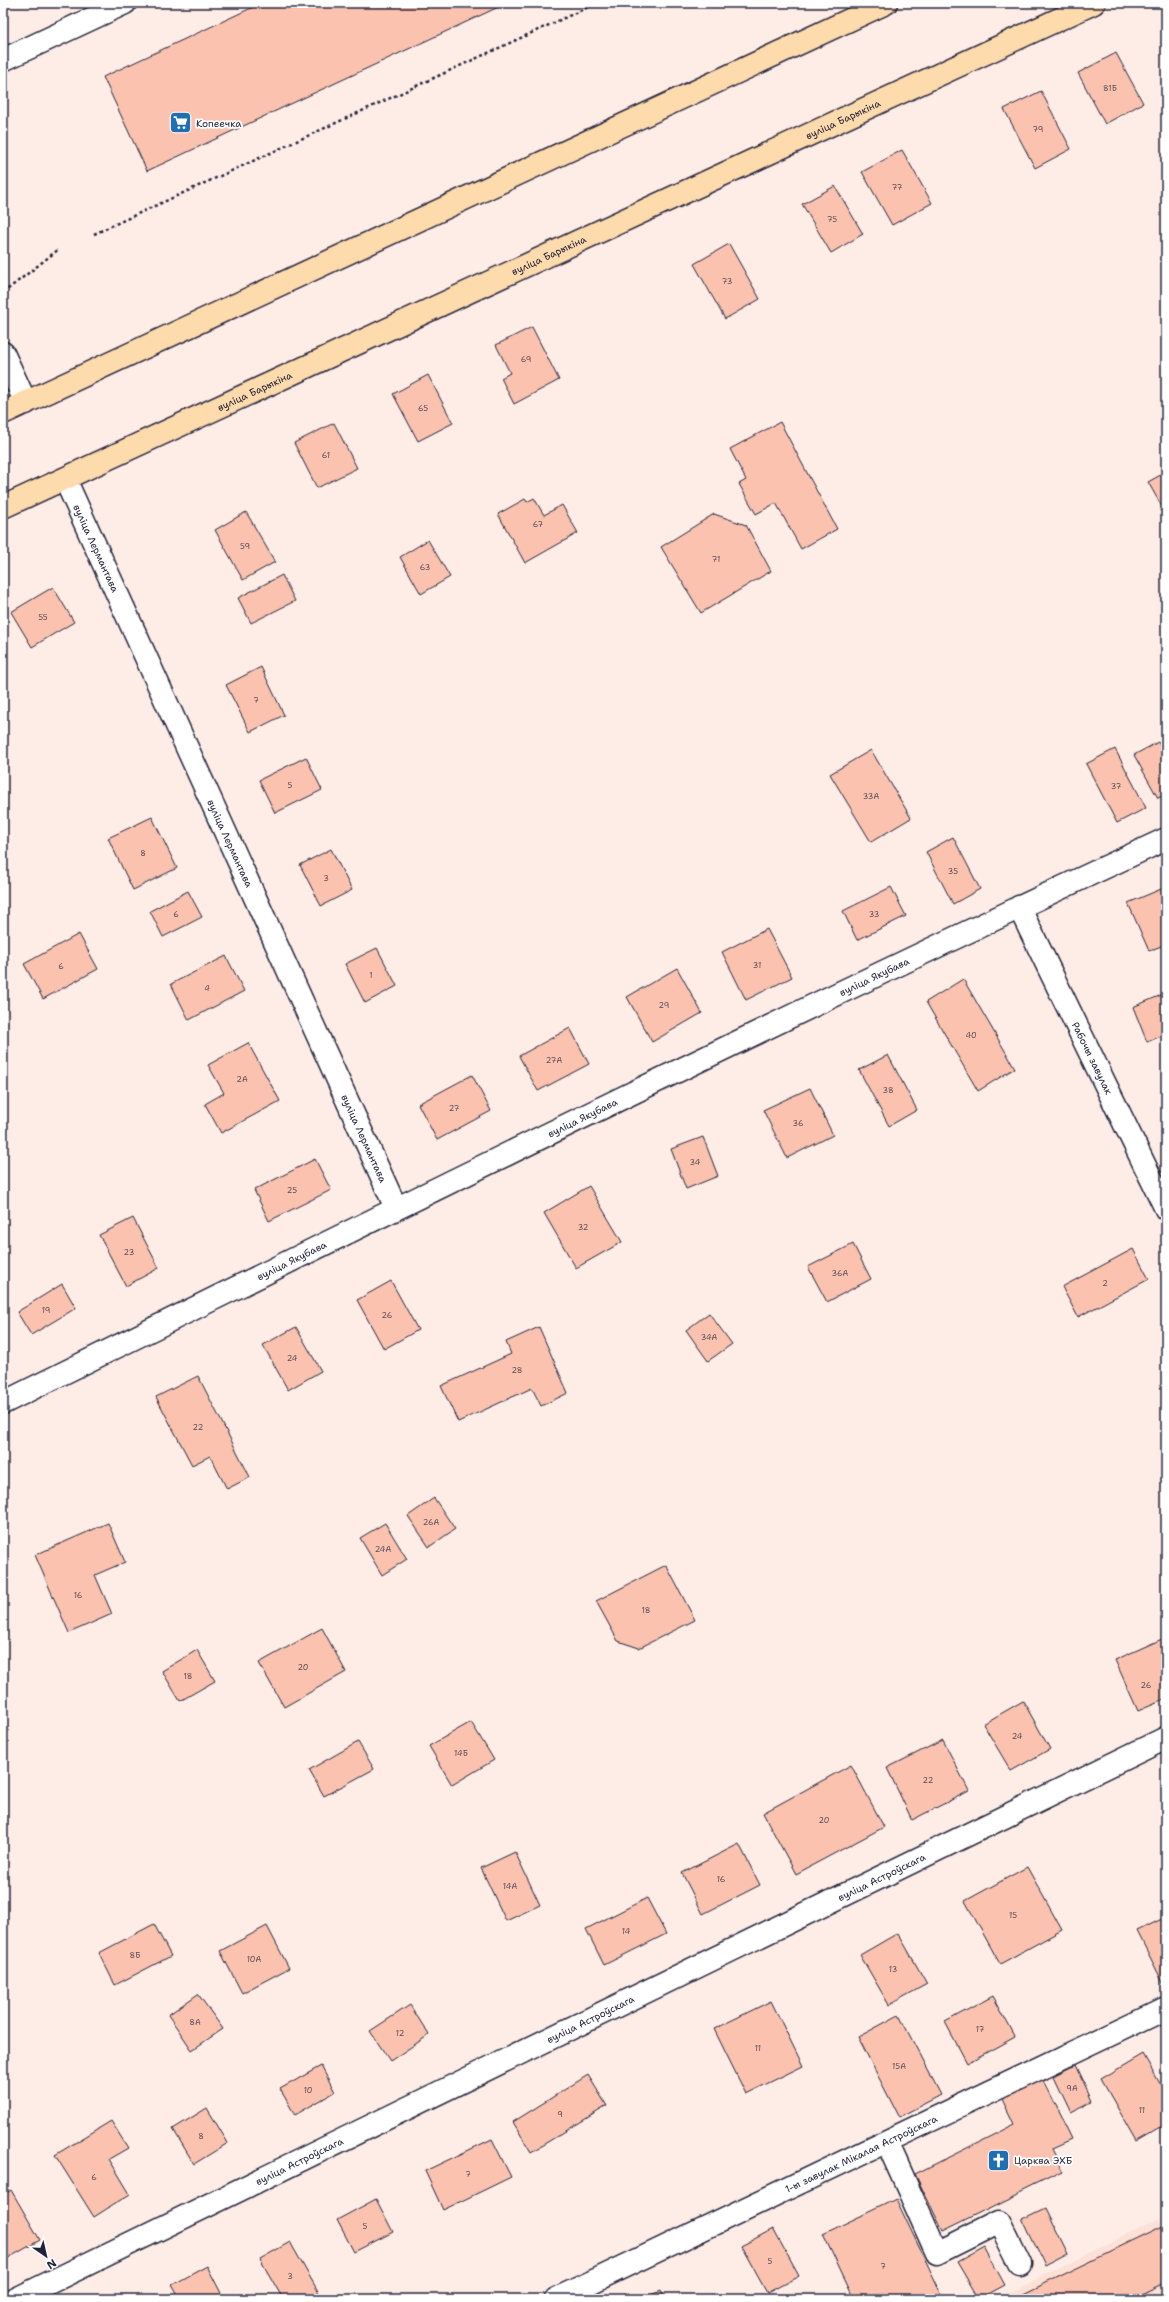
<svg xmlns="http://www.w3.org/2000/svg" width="1169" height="2302" font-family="'Shantell Sans',sans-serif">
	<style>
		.built { fill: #fde0d6 }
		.building { fill: #fbc3af; stroke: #22223b }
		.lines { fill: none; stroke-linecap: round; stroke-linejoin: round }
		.minor-casing { stroke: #22223b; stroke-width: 25 }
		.major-casing { stroke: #22223b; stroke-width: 25 }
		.path { stroke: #22223b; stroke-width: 2.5; stroke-dasharray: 3 3; stroke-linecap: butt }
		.minor { stroke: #fff; stroke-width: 22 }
		.major { stroke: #fedbac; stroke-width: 22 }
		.labels { text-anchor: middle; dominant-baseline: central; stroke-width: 3.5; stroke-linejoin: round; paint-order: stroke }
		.number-label { font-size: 8px; fill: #584a58 }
		.street-label { font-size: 10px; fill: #22223b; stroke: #fff }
		.poi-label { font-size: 10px; fill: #22223b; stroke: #fff; text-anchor: start }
	</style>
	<rect width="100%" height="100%" fill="#feede7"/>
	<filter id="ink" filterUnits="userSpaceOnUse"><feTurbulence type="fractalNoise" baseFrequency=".025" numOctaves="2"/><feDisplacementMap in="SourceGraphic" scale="8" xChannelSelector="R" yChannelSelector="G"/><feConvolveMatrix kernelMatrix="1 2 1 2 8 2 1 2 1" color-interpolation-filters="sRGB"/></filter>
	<g filter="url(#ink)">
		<path class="built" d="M1157 2219 1166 2230V2299H995Z"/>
		<path class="building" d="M262 3H507L147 171 103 77Z
			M1116 53 1143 103 1105 124 1078 73Z
			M1041 91 1071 149 1035 168 1004 109Z
			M902 150 932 203 892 225 862 172Z
			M835 186 863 234 831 253 802 204Z
			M729 244 760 299 725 319 694 264Z
			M532 327 559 380 514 404 501 378 510 373 496 345Z
			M428 375 453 423 418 441 393 394Z
			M780 422 837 529 801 549 776 503 756 514 739 484 746 480 730 449Z
			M334 423 357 468 317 488 294 443Z
			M1166 472V514L1148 482Z
			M534 498 544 515 562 505 578 533 525 563 498 514 525 499 527 502Z
			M246 512 275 562 243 580 215 530Z
			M714 514 746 525 771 571 701 613 661 547Z
			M428 540 450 577 421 594 400 557Z
			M282 575 295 601 251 623 238 598Z
			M53 587 74 622 32 647 11 612Z
			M261 667 284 715 250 732 226 685Z
			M1158 742 1166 756V794L1158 798 1134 755Z
			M1115 749 1146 808 1117 823 1086 764Z
			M871 750 911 818 871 842 830 774Z
			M306 757 322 790 275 813 259 780Z
			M152 817 177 868 133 890 108 838Z
			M953 837 980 889 953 904 926 852Z
			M331 849 352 890 321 906 300 865Z
			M891 887 906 916 857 940 843 911Z
			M1166 887V944L1149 951 1128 903Z
			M188 891 202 917 163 937 150 911Z
			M767 929 792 977 746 1000 722 952Z
			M79 934 98 969 43 999 24 964Z
			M377 948 397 986 365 1003 345 964Z
			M226 956 244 991 189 1020 171 984Z
			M677 968 702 1013 652 1042 627 997Z
			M963 979 1015 1068 978 1091 926 1002Z
			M1166 993V1034L1147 1042 1133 1007Z
			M570 1028 589 1064 538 1091 519 1056Z
			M248 1043 280 1101 221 1133 205 1104 224 1093 208 1065Z
			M888 1055 917 1110 889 1126 859 1070Z
			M472 1075 491 1111 437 1140 418 1104Z
			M810 1088 833 1135 787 1158 763 1110Z
			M703 1137 718 1176 686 1189 671 1149Z
			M315 1159 331 1190 269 1221 254 1190Z
			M589 1186 622 1242 576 1268 544 1213Z
			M133 1218 159 1268 126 1286 99 1235Z
			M853 1244 871 1279 827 1302 808 1267Z
			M1133 1249 1149 1279 1078 1317 1062 1287Z
			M391 1281 418 1330 384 1349 357 1300Z
			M62 1284 76 1308 31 1335 17 1312Z
			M709 1313 732 1344 708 1361 686 1330Z
			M296 1327 321 1371 288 1390 263 1345Z
			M539 1327 568 1393 541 1406 532 1388 458 1422 441 1386 511 1354 506 1342Z
			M198 1376 250 1477 227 1489 210 1456 192 1465 156 1397Z
			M434 1498 455 1529 429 1547 408 1516Z
			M108 1523 125 1562 95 1575 112 1614 69 1633 35 1555Z
			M385 1523 407 1559 382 1575 360 1538Z
			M666 1565 695 1620 639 1648 618 1641 596 1601Z
			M322 1628 346 1672 284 1707 259 1663Z
			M1162 1639 1166 1648V1658L1161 1660 1166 1671V1699L1138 1711 1115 1660Z
			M197 1650 215 1681 180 1701 162 1671Z
			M1023 1701 1050 1749 1011 1771 983 1724Z
			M471 1722 494 1760 452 1785 429 1746Z
			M943 1740 969 1791 912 1820 887 1768Z
			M358 1742 374 1769 324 1796 309 1770Z
			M851 1765 884 1827 796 1874 763 1813Z
			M739 1844 760 1885 703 1914 682 1873Z
			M515 1852 540 1905 506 1921 481 1868Z
			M1027 1867 1062 1930 1000 1964 965 1901Z
			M647 1898 666 1934 604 1965 586 1929Z
			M1166 1917V1986L1165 1987 1137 1931Z
			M154 1924 171 1956 115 1985 99 1953Z
			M267 1926 289 1968 242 1993 220 1951Z
			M898 1933 927 1984 889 2005 860 1955Z
			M198 1994 223 2029 192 2050 168 2015Z
			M993 1996 1015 2037 967 2063 945 2022Z
			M771 2001 803 2066 746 2094 714 2029Z
			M410 2005 429 2035 390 2061 370 2031Z
			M899 2015 941 2095 899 2117 858 2037Z
			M1143 2054 1166 2094V2125L1137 2142 1101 2079Z
			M1075 2065 1092 2101 1070 2112 1053 2076Z
			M321 2066 335 2092 295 2115 280 2089Z
			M588 2075 607 2106 531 2152 513 2122Z
			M1041 2078 1071 2139 1051 2148 1063 2172 943 2231 915 2174 1015 2124 1002 2097Z
			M207 2108 228 2143 194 2164 173 2129Z
			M111 2121 128 2148 109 2159 130 2194 94 2217 55 2155Z
			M492 2139 511 2177 443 2210 425 2171Z
			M11 2190 40 2240 3 2261V2195Z
			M376 2199 393 2232 354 2252 337 2220Z
			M896 2199 944 2299H854L823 2234Z
			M1045 2207 1068 2254 1045 2266 1022 2218Z
			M1164 2225 1166 2230V2282L1131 2299H1018L1017 2296Z
			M773 2229 799 2276 767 2293 741 2246Z
			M290 2242 319 2293 308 2299H283L260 2259Z
			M984 2247 1005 2285 979 2299 957 2262Z
			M207 2266 224 2299H180L172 2285Z
			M660 2291 664 2299H643L644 2298Z"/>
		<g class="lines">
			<defs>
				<g id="minor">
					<path d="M3 60 125 3"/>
					<path d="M3 353 26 403"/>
					<path id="s1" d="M65 479 396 1208"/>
					<path id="s2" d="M1019 907 1166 1209"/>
					<path id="s3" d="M3 1403C389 1212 775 1020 1166 839"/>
					<path d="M887 2142 937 2253 999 2222 1020 2264"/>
					<path id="s4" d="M16 2299 1166 1738"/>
					<path id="s5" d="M556 2299 1166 2008"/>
				</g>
				<g id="major">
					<path d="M3 413 886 3"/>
					<path id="s6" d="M3 507 1094 3"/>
				</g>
			</defs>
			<use href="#minor" class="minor-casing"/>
			<use href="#major" class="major-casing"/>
			<path class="path" d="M94 234 597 3
				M3 293 59 249"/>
			<use href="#minor" class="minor"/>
			<use href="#major" class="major"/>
		</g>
	</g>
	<defs>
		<symbol id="supermarket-square" viewBox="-11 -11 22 22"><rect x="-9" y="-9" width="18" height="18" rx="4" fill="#1f6fb2" stroke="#fff"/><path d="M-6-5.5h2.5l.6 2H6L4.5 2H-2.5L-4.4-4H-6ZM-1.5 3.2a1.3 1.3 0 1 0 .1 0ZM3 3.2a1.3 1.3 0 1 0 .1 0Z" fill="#fff"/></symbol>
		<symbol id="church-square" viewBox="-11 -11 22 22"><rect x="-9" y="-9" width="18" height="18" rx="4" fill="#1f6fb2" stroke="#fff"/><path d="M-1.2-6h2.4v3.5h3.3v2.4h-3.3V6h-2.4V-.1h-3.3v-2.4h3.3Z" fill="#fff"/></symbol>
	</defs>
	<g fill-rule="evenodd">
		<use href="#supermarket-square" x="168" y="110" width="25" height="25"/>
		<use href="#church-square" x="986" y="2148" width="25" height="25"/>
	</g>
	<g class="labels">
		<g class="number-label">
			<text x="1110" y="88">81Б</text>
			<text x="1038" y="129">79</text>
			<text x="897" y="187">77</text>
			<text x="832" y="219">75</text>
			<text x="727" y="281">73</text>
			<text x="526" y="359">69</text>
			<text x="423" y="408">65</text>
			<text x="326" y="455">61</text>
			<text x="538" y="524">67</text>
			<text x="245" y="546">59</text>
			<text x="716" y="559">71</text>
			<text x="425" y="567">63</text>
			<text x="43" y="617">55</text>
			<text x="256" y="700">7</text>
			<text x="290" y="785">5</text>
			<text x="1116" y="786">37</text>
			<text x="871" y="796">33А</text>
			<text x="143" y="853">8</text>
			<text x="953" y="871">35</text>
			<text x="326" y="878">3</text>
			<text x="176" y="914">6</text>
			<text x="874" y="914">33</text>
			<text x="757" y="965">31</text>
			<text x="61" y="966">6</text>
			<text x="371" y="975">1</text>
			<text x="207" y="988">4</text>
			<text x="664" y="1005">29</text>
			<text x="971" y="1035">40</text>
			<text x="554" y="1060">27А</text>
			<text x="242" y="1079">2А</text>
			<text x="888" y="1090">38</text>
			<text x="454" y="1108">27</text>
			<text x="798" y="1123">36</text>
			<text x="695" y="1162">34</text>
			<text x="292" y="1190">25</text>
			<text x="583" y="1227">32</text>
			<text x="129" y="1252">23</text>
			<text x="840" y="1273">36А</text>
			<text x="1105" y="1283">2</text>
			<text x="46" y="1310">19</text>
			<text x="387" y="1315">26</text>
			<text x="709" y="1337">34А</text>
			<text x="292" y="1358">24</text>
			<text x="517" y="1370">28</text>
			<text x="198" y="1427">22</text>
			<text x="431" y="1522">26А</text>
			<text x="383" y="1549">24А</text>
			<text x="78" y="1595">16</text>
			<text x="646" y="1610">18</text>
			<text x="303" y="1667">20</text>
			<text x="188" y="1676">18</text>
			<text x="1146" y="1685">26</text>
			<text x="1017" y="1736">24</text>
			<text x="461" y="1753">14Б</text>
			<text x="928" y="1780">22</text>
			<text x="824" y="1820">20</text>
			<text x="721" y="1879">16</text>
			<text x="510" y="1886">14А</text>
			<text x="1013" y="1915">15</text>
			<text x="626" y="1931">14</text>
			<text x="135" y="1955">8Б</text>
			<text x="254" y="1959">10А</text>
			<text x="893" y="1969">13</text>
			<text x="195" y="2022">8А</text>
			<text x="980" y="2029">17</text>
			<text x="400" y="2033">12</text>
			<text x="758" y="2048">11</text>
			<text x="899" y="2066">15А</text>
			<text x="1072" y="2088">9А</text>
			<text x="308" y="2090">10</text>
			<text x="1142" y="2110">11</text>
			<text x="560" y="2114">9</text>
			<text x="201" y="2136">8</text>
			<text x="468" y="2174">7</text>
			<text x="94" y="2177">6</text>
			<text x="365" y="2226">5</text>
			<text x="770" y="2261">5</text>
			<text x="883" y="2266">7</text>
			<text x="290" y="2276">3</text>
		</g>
		<g class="street-label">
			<text stroke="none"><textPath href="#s6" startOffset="925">вуліца Барыкіна</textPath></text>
			<text stroke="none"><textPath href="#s6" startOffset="601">вуліца Барыкіна</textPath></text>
			<text stroke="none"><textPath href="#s6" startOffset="277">вуліца Барыкіна</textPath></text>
			<text stroke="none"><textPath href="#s1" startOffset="76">вуліца Лермантава</textPath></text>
			<text stroke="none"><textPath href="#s1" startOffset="400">вуліца Лермантава</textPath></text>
			<text stroke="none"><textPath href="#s3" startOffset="970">вуліца Якубава</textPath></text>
			<text stroke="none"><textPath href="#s2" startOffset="168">Рабочы завулак</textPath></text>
			<text stroke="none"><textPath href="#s3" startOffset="646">вуліца Якубава</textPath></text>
			<text stroke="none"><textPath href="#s1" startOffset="724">вуліца Лермантава</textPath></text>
			<text stroke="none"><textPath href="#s3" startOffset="322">вуліца Якубава</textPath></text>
			<text stroke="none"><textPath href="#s4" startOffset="963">вуліца Астроўскага</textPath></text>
			<text stroke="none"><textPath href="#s4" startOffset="639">вуліца Астроўскага</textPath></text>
			<text stroke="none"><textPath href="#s5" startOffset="338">1-ы завулак Мікалая Астроўскага</textPath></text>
			<text stroke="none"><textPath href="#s4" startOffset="315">вуліца Астроўскага</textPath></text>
		</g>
		<g class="poi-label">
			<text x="196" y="123">Копеечка</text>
			<text x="1014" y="2160">Царква ЭХБ</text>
		</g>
	</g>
	<rect width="1169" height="2302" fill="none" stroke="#fff" stroke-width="16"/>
	<rect x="8" y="8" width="1153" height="2286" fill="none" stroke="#22223b" stroke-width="1.5" filter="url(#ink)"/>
	<g transform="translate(46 2256) rotate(146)" stroke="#ffffff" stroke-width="3" paint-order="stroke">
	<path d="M0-3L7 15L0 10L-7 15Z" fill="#22223b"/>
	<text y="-6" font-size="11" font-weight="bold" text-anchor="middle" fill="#22223b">N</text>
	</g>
</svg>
